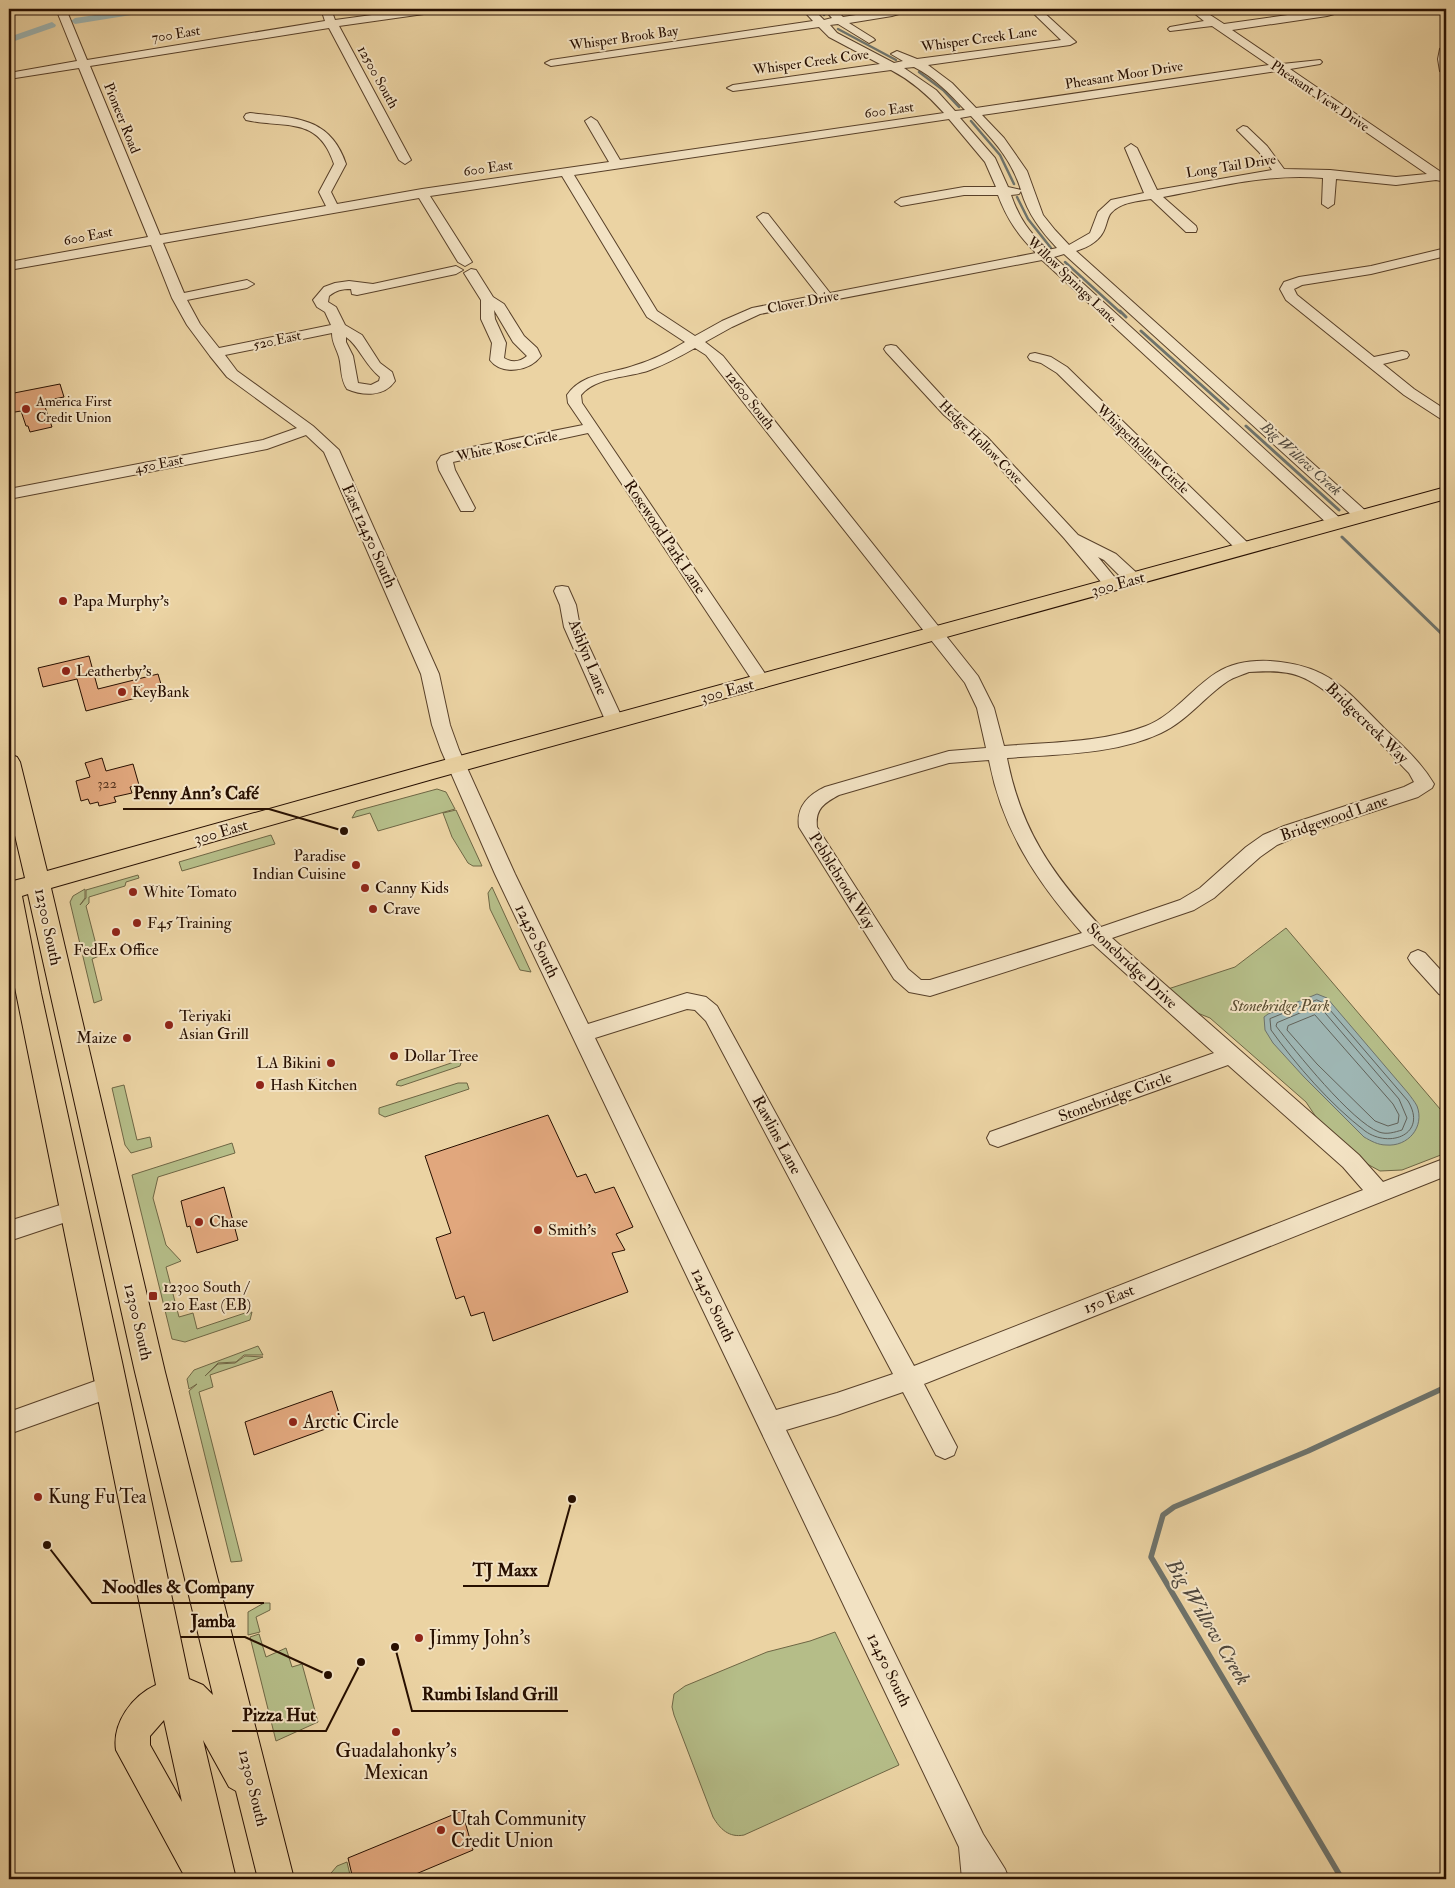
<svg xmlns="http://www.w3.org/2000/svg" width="1455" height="1888" font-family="'IM FELL Double Pica',serif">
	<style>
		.green { fill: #b5bd88; stroke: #6e6644 }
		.water { fill: #9eb5b2; stroke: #6e736b }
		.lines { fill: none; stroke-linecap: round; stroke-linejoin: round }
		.shore { stroke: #626259; stroke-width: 1 }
		.stream-far2 { stroke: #6e736b; stroke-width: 2.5 }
		.stream-far1 { stroke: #6e736b; stroke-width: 3 }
		.stream { stroke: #6e736b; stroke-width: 5.5 }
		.canal { fill: #9eb5b2; fill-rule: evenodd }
		.building { fill: #e1a77d; stroke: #270f00 }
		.minor-casing { stroke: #584029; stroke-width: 2 }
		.major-casing { stroke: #270f00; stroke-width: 2 }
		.minor { fill: #f2e2c3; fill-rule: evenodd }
		.major { fill: #ebd3a3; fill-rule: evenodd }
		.poi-dot { fill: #8f2418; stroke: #f2e2c3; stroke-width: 2 }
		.labels { text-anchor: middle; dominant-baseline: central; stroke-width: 4; stroke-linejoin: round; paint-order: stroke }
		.far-street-label { font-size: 14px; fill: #270f00; stroke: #f2e2c3 }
		.far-poi-label { font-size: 14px; fill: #270f00; stroke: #f2e2c3; text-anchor: start }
		.number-label { font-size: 14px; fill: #56351f }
		.far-water-label { font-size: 15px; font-style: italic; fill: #51493e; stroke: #f2e2c3 }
		.street-label { font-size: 16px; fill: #270f00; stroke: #f2e2c3 }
		.poi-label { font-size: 16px; fill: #270f00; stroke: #f2e2c3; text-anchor: start }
		.park-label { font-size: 16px; font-style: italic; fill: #594c30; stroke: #f2e2c3 }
		.near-poi-label { font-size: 19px; fill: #270f00; stroke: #f2e2c3; text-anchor: start }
		.near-water-label { font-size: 21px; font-style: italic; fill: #51493e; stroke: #f2e2c3 }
		.leader { fill: none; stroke: #270f00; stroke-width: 2 }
		.callout-dot { fill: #270f00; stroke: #f2e2c3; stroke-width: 2 }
		.callout-label { font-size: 18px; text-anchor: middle; font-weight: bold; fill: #270f00; stroke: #f2e2c3; stroke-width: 4; stroke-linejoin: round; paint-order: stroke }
	</style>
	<rect width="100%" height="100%" fill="#ebd3a3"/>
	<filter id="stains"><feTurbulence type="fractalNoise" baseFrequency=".004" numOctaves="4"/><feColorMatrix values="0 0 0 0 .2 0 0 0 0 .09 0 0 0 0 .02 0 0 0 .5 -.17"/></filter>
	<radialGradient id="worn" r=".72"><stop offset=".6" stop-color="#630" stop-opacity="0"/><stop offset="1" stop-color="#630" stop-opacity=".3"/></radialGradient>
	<path class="green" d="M437 789 446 792 455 809 378 831 370 813 352 818 356 811Z
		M456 810 482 866H473L468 863 452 837 443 813Z
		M271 835 275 844 182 871 179 862Z
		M138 875 139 878 126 882 125 886 89 897V903L86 906 99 956 92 959 102 1000 94 1003 70 902 73 896 85 889V898L80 905 86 898V890Z
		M492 887 531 972 520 970 490 909 488 893Z
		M1286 928 1446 1116V1153L1402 1170 1380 1171 1369 1165 1318 1120 1306 1102 1210 1018 1195 1012 1168 989 1235 967Z
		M457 1061 461 1063 460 1066 401 1086 396 1085 398 1081Z
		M458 1083H467L469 1089 385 1117 379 1114V1108Z
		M124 1085 137 1140 150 1137 152 1147 131 1153 125 1145 112 1088Z
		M232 1143 235 1153 158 1177 153 1198 166 1245 181 1261 166 1267 179 1317 193 1313 197 1329 251 1311 249 1314 252 1312 250 1320 185 1342 172 1339 132 1175Z
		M258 1346 263 1355H244L236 1362 218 1363 205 1376 218 1364 235 1363 245 1356 263 1357 210 1375 213 1387 199 1392 242 1561 231 1562 189 1391 197 1384 189 1389 187 1379 194 1370Z
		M264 1603H270V1610L256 1617 260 1632 248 1635V1612Z
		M835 1632 899 1765 744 1835C729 1838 720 1829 713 1817L674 1715 672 1707 674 1694 685 1686 767 1652 810 1641Z
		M259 1634 266 1657 286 1648 292 1667 302 1664 318 1722 276 1741 250 1637Z
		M347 1862 351 1879H326L337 1866Z"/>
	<path class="water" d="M1317 994 1327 998 1408 1093C1411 1097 1415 1102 1417 1106 1425 1127 1408 1147 1386 1145 1378 1145 1371 1141 1364 1137L1304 1077 1273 1043 1265 1030 1264 1017 1268 1014Z"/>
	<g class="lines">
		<path class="shore" d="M1317 1000 1324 1003 1408 1101C1428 1134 1390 1149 1365 1131 1331 1105 1296 1065 1271 1030L1270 1019Z
			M1317 1006 1320 1007 1399 1099 1407 1118 1402 1130C1395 1132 1387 1135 1379 1132 1352 1122 1295 1051 1276 1026L1277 1023Z
			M1315 1015 1393 1104 1399 1115 1398 1123 1388 1126 1375 1121 1317 1064 1287 1030 1288 1026Z"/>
		<path class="stream-far2" d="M819 9 824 15
			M838 29 896 60
			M919 72 943 90 959 107
			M971 121 1000 155 1014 184
			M1017 197 1028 219 1051 248
			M1065 262 1121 313"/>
		<path class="stream-far1" d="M1120 311 1126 317
			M1141 331 1228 409
			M1246 426 1339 510
			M1342 537 1446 638"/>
		<path class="stream" d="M1342 1879 1151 1557 1163 1515 1174 1507 1308 1451 1446 1387"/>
		<path class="canal" d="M135 9H154L150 12 75 24 71 21 75 18Z
			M52 22 56 25 55 27 9 43V37Z"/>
	</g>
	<path class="building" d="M60 384 64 397 43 401 52 427 30 432 28 426H26L21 411 9 413V394Z
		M89 656 98 689 158 674 163 691 86 711 77 679 43 687 38 668Z
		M102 758 106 771 133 764 139 785 130 787 132 793 114 797 116 802 99 806 98 802 90 804 88 799 81 801 76 781 90 777 85 763Z
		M548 1115 577 1177 586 1174 595 1193 614 1187 633 1227 616 1234 625 1250 612 1253 628 1292 493 1341 484 1312 471 1316 464 1296 456 1299 436 1238 451 1233 425 1156Z
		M224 1187 238 1240 197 1253 190 1226 187 1227 181 1201Z
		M332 1391 342 1423 254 1455 245 1422Z
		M462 1811 473 1850 404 1879H353L348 1858Z"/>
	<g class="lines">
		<defs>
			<path id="minor" d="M56 9H66L87 60 325 21 321 9H331L335 20 416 9H443L438 12 339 26 411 160 405 164 399 160 329 28 90 66 160 235 326 206 319 192 334 164C318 115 285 129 246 120L244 117 246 114 250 113C294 118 330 116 346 164L331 192 337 204 422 189 609 162 585 121 591 117 597 121 620 160 944 113C928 95 912 81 891 70L733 91 727 88 733 85 880 64 829 37 819 27 551 66 545 63 551 60 813 21 802 9H813L824 20 832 18 824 9H835L843 17 894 9H910L909 11 892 16 849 23 873 38 875 40 869 43 838 24 830 25 837 33 894 63 903 61 891 54 897 51 917 59 1061 40 1029 9H1040L1076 42 1070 45 928 65 952 83 976 108 1269 65 1212 26 1170 31 1168 29 1170 27 1204 21 1189 9H1201L1224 24 1330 9H1346L1345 11 1327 16 1232 30 1282 64 1320 60 1322 62 1320 64 1290 69 1441 172 1446 171V182L1436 180 1396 185 1336 179 1334 204 1328 208 1322 204 1323 178C1269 173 1217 187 1163 197L1196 226 1197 229 1196 232H1186L1151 199C1138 201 1121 202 1111 213 1108 216 1107 223 1105 228 1101 240 1089 247 1076 251L1368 513 1370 516 1368 519H1356L1064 254 1054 257 1342 520 1344 523 1342 526H1330L1042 260 760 314 732 327 705 342 723 356 978 676 994 708 1004 746C1051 742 1101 743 1146 726 1174 715 1191 689 1216 673 1232 663 1251 660 1270 661 1329 665 1345 689 1384 728 1402 745 1421 762 1434 784L1432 788 1418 797 1298 836 1277 845 1260 857 1214 898 1194 910 1112 938 1359 1155 1383 1182 1446 1158V1176L924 1384 957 1447 954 1455 945 1459 936 1455 903 1392 837 1415 786 1430 983 1834 1005 1869 1009 1879H962L959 1847 495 874 441 750 432 725 421 674 324 452 306 435 267 449 9 499V489L263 440 297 428 227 377 210 356 187 325 172 298 151 245 9 270V262L148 237 79 68 9 79V73L77 61ZM914 67C934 77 949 93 965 110L955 111 936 90 904 68ZM1277 71 1427 174 1396 177 1330 170 1284 169 1267 146 1247 127 1243 126 1237 130 1259 152 1272 170 1157 190 1137 148 1131 144 1125 148 1144 193 1111 200 1098 212 1090 233 1069 245 1055 230 1043 215 1027 171 1004 138 982 115ZM971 116C993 140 1011 158 1021 190L1008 187 995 158 960 118ZM949 119 985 162 996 187H964L901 198 895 202 901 206 964 195H998C1007 219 1018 235 1036 253L830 293 768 214 763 213 757 217 818 295 752 308 722 321 695 336 657 311 574 175ZM562 176 647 317 685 342C670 351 653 360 636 365 612 374 583 372 567 395L568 403 583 425 462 449 441 456 437 462 439 470 461 511H473L475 508 455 470 453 462 588 433 756 686 762 688 768 686 771 682 768 678 582 403 581 395C597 376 629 378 650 370 666 364 681 356 695 348L706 355 965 683 977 708 986 748 949 751 825 787C808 795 796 807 799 827L894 979 909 992 930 996 1093 944 1214 1053 990 1132 987 1138 990 1144 998 1147 1228 1065 1343 1167 1363 1190 914 1366 717 1006 706 997 687 993 588 1024 515 874 459 750 450 725 439 674 339 450 313 426 237 371 225 355 332 333C332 343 336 347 339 357 342 368 340 379 347 389 363 396 384 397 395 381L392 372 380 363 362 335 345 325 336 307 328 302 329 296C336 290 342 289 351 289L352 294 357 295 456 274 463 270 456 266 373 284 349 281 335 283 324 287 313 300 317 307 325 312 331 325 219 348 200 324 187 300 247 288 254 284 247 280 184 293 163 243 419 198 458 262 465 266 472 262 430 196ZM1021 191C1028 214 1041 231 1057 248L1048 250C1029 232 1020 220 1011 195L1019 194ZM346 337C359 346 365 365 380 377L379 381 371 385 358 383 353 356 346 342ZM1249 672C1264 671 1284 670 1299 676 1335 689 1381 745 1409 773L1414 782 1404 787 1284 826 1263 835 1246 847 1200 888 1180 900 1101 927C1052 874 1021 830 1007 758 1057 754 1114 755 1161 733 1187 721 1204 697 1228 681 1234 677 1242 675 1249 672ZM989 760C1002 829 1036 881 1082 933L930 980H921L908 969 817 827C815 809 824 803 839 795L949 763ZM687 1009 695 1010 706 1021 893 1374 837 1393 776 1410 595 1038Z
				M1446 46V74L1440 71 1438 59 1440 49Z
				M1446 248V256L1371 274 1302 285 1294 289 1297 295 1374 357 1402 351 1407 352 1409 355 1407 358 1383 364 1414 389 1446 410V420L1441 419 1404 395 1286 300 1280 289 1284 282 1299 277 1371 266Z
				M471 269 476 270 493 297 504 304 524 336 537 348 541 356C530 371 502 376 490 360L492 343 481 319V300L464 273ZM494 310 513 342 527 356C520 362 512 363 504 358L506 343 495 319Z
				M891 345 896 346 954 409 987 437 1078 535 1116 554 1139 575 1141 579 1139 583H1127L1104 560 1098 557 1121 585 1119 589H1107L1064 538 977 443 944 415 886 352 884 349 886 346Z
				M1035 353 1051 357 1067 367 1251 546 1253 549 1251 552H1239L1057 373 1041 363 1030 360 1028 357 1030 354Z
				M562 586 568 587 576 605 580 627 624 722 621 726 615 728 609 726 606 722 564 627 560 605 554 591 556 587Z
				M1418 950 1425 953 1446 976V997L1439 994 1411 963 1408 958 1411 953Z
				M73 1201 81 1203 84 1210 81 1217 9 1241V1221Z
				M112 1375 121 1378 124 1386 121 1394 9 1434V1412Z"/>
			<path id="major" d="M1446 487V499L433 779 51 888 165 1372 294 1879H258L236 1791 229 1787 203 1740 236 1879H186L116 1750C112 1723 132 1696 156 1685L9 958V882L25 878 9 810V754L17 757 20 762 47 871 430 764ZM28 894 135 1372 213 1695 203 1685 189 1679 122 1362 41 993 22 896ZM164 1720 182 1802 150 1745V1736Z"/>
		</defs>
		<use href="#minor" class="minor-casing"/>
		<use href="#major" class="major-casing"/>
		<use href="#minor" class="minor"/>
		<use href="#major" class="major"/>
	</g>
	<g class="poi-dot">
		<circle cx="26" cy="409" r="5"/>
		<circle cx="63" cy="601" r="5"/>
		<circle cx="66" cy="671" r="5"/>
		<circle cx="122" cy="692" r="5"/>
		<circle cx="356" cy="865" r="5"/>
		<circle cx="365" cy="888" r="5"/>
		<circle cx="133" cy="892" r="5"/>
		<circle cx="373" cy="909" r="5"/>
		<circle cx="137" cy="923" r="5"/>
		<circle cx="116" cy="932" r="5"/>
		<circle cx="169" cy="1025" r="5"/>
		<circle cx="127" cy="1038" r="5"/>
		<circle cx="394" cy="1056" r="5"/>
		<circle cx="331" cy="1063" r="5"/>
		<circle cx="260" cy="1085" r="5"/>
		<circle cx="199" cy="1222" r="5"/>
		<circle cx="538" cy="1230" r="5"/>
		<rect x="148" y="1291" width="10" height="10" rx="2.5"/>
		<circle cx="293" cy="1422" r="5"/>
		<circle cx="38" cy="1497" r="5"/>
		<circle cx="419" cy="1638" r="5"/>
		<circle cx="396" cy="1732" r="5"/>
		<circle cx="441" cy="1830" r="5"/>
	</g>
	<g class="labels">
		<g class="far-street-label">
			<text transform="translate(176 34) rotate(-9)">700 East</text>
			<text transform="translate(624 38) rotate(-8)">Whisper Brook Bay</text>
			<text transform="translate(979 39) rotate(-8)">Whisper Creek Lane</text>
			<text transform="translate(811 62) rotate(-8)">Whisper Creek Cove</text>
			<text transform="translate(1124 75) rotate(-9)">Pheasant Moor Drive</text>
			<text transform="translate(378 77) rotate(61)">12500 South</text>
			<text transform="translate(1320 96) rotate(34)">Pheasant View Drive</text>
			<text transform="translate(889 110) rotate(-8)">600 East</text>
			<text transform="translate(122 118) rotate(68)">Pioneer Road</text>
			<text transform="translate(1231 166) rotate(-9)">Long Tail Drive</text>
			<text transform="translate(488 168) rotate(-8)">600 East</text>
			<text transform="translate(88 236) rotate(-11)">600 East</text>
			<text transform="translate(1072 280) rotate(44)">Willow Springs Lane</text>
			<text transform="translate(803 302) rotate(-11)">Clover Drive</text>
			<text transform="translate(277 340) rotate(-12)">520 East</text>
			<text transform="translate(750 400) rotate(52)">12600 South</text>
			<text transform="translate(981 442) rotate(45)">Hedge Hollow Cove</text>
			<text transform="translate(507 446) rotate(-12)">White Rose Circle</text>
			<text transform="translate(1143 449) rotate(44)">Whisperhollow Circle</text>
			<text transform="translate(159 464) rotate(-11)">450 East</text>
		</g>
		<g class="far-poi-label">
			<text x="36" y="401">America First<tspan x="36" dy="16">Credit Union</tspan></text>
		</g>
		<g class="number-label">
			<text x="107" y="783">322</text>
		</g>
		<g class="far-water-label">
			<text transform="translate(1301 459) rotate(42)">Big Willow Creek</text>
		</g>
		<g class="street-label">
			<text transform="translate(369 536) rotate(66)">East 12450 South</text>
			<text transform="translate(665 537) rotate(56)">Rosewood Park Lane</text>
			<text transform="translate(1118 584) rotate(-15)">300 East</text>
			<text transform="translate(588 657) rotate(68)">Ashlyn Lane</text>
			<text transform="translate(727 691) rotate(-15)">300 East</text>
			<text transform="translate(1367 723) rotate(44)">Bridgecreek Way</text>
			<text transform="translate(1334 818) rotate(-19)">Bridgewood Lane</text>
			<text transform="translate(221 832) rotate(-16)">300 East</text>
			<text transform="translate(842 881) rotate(58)">Pebblebrook Way</text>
			<text transform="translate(48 927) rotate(78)">12300 South</text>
			<text transform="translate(537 941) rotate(64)">12450 South</text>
			<text transform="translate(1132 966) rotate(43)">Stonebridge Drive</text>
			<text transform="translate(1115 1097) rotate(-20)">Stonebridge Circle</text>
			<text transform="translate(777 1135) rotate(62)">Rawlins Lane</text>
			<text transform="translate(1109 1299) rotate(-22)">150 East</text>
			<text transform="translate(713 1305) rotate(64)">12450 South</text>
			<text transform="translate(138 1322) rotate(77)">12300 South</text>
			<text transform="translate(889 1670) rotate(64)">12450 South</text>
			<text transform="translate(253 1788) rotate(76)">12300 South</text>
		</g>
		<g class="poi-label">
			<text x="73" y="601">Papa Murphy's</text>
			<text x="76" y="671">Leatherby's</text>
			<text x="132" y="692">KeyBank</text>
			<text x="346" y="856" text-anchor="end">Paradise<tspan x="346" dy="18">Indian Cuisine</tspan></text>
			<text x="375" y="888">Canny Kids</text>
			<text x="143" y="892">White Tomato</text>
			<text x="383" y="909">Crave</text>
			<text x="147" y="923">F45 Training</text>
			<text x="116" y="950" text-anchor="middle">FedEx Office</text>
			<text x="179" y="1016">Teriyaki<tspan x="179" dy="18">Asian Grill</tspan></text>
			<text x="117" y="1038" text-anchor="end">Maize</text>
			<text x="404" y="1056">Dollar Tree</text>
			<text x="321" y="1063" text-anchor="end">LA Bikini</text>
			<text x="270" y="1085">Hash Kitchen</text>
			<text x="209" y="1222">Chase</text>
			<text x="548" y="1230">Smith's</text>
			<text x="163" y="1287">12300 South /<tspan x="163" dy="18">210 East (EB)</tspan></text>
		</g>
		<g class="park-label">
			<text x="1280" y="1006">Stonebridge Park</text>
		</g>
		<g class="near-poi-label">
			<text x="303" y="1422">Arctic Circle</text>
			<text x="48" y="1497">Kung Fu Tea</text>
			<text x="429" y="1638">Jimmy John's</text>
			<text x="396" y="1751" text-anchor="middle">Guadalahonky's<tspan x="396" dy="22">Mexican</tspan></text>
			<text x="451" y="1819">Utah Community<tspan x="451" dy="22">Credit Union</tspan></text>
		</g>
		<g class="near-water-label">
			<text transform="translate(1208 1622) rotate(59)">Big Willow Creek</text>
		</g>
	</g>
	<path class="leader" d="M344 831L269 809H123M572 1499L548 1586H463M47 1545L92 1603H264M328 1675L245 1637H181M395 1647L412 1711H568M361 1662L326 1731H232"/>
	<g class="callout-dot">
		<circle cx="344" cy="831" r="5"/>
		<circle cx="572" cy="1499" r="5"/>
		<circle cx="47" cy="1545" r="5"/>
		<circle cx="328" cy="1675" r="5"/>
		<circle cx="395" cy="1647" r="5"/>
		<circle cx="361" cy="1662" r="5"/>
	</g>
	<g class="callout-label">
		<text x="196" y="799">Penny Ann's Café</text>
		<text x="505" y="1576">TJ Maxx</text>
		<text x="178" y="1593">Noodles &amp; Company</text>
		<text x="213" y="1627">Jamba</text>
		<text x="490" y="1700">Rumbi Island Grill</text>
		<text x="279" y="1721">Pizza Hut</text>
	</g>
	<rect width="1455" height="1888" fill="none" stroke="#ebd3a3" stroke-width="30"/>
	<rect x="10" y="10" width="1435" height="1868" fill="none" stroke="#270f00" stroke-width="2.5"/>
	<rect x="15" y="15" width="1425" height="1858" fill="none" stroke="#270f00"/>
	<rect width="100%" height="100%" filter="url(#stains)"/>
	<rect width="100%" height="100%" fill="url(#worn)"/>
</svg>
